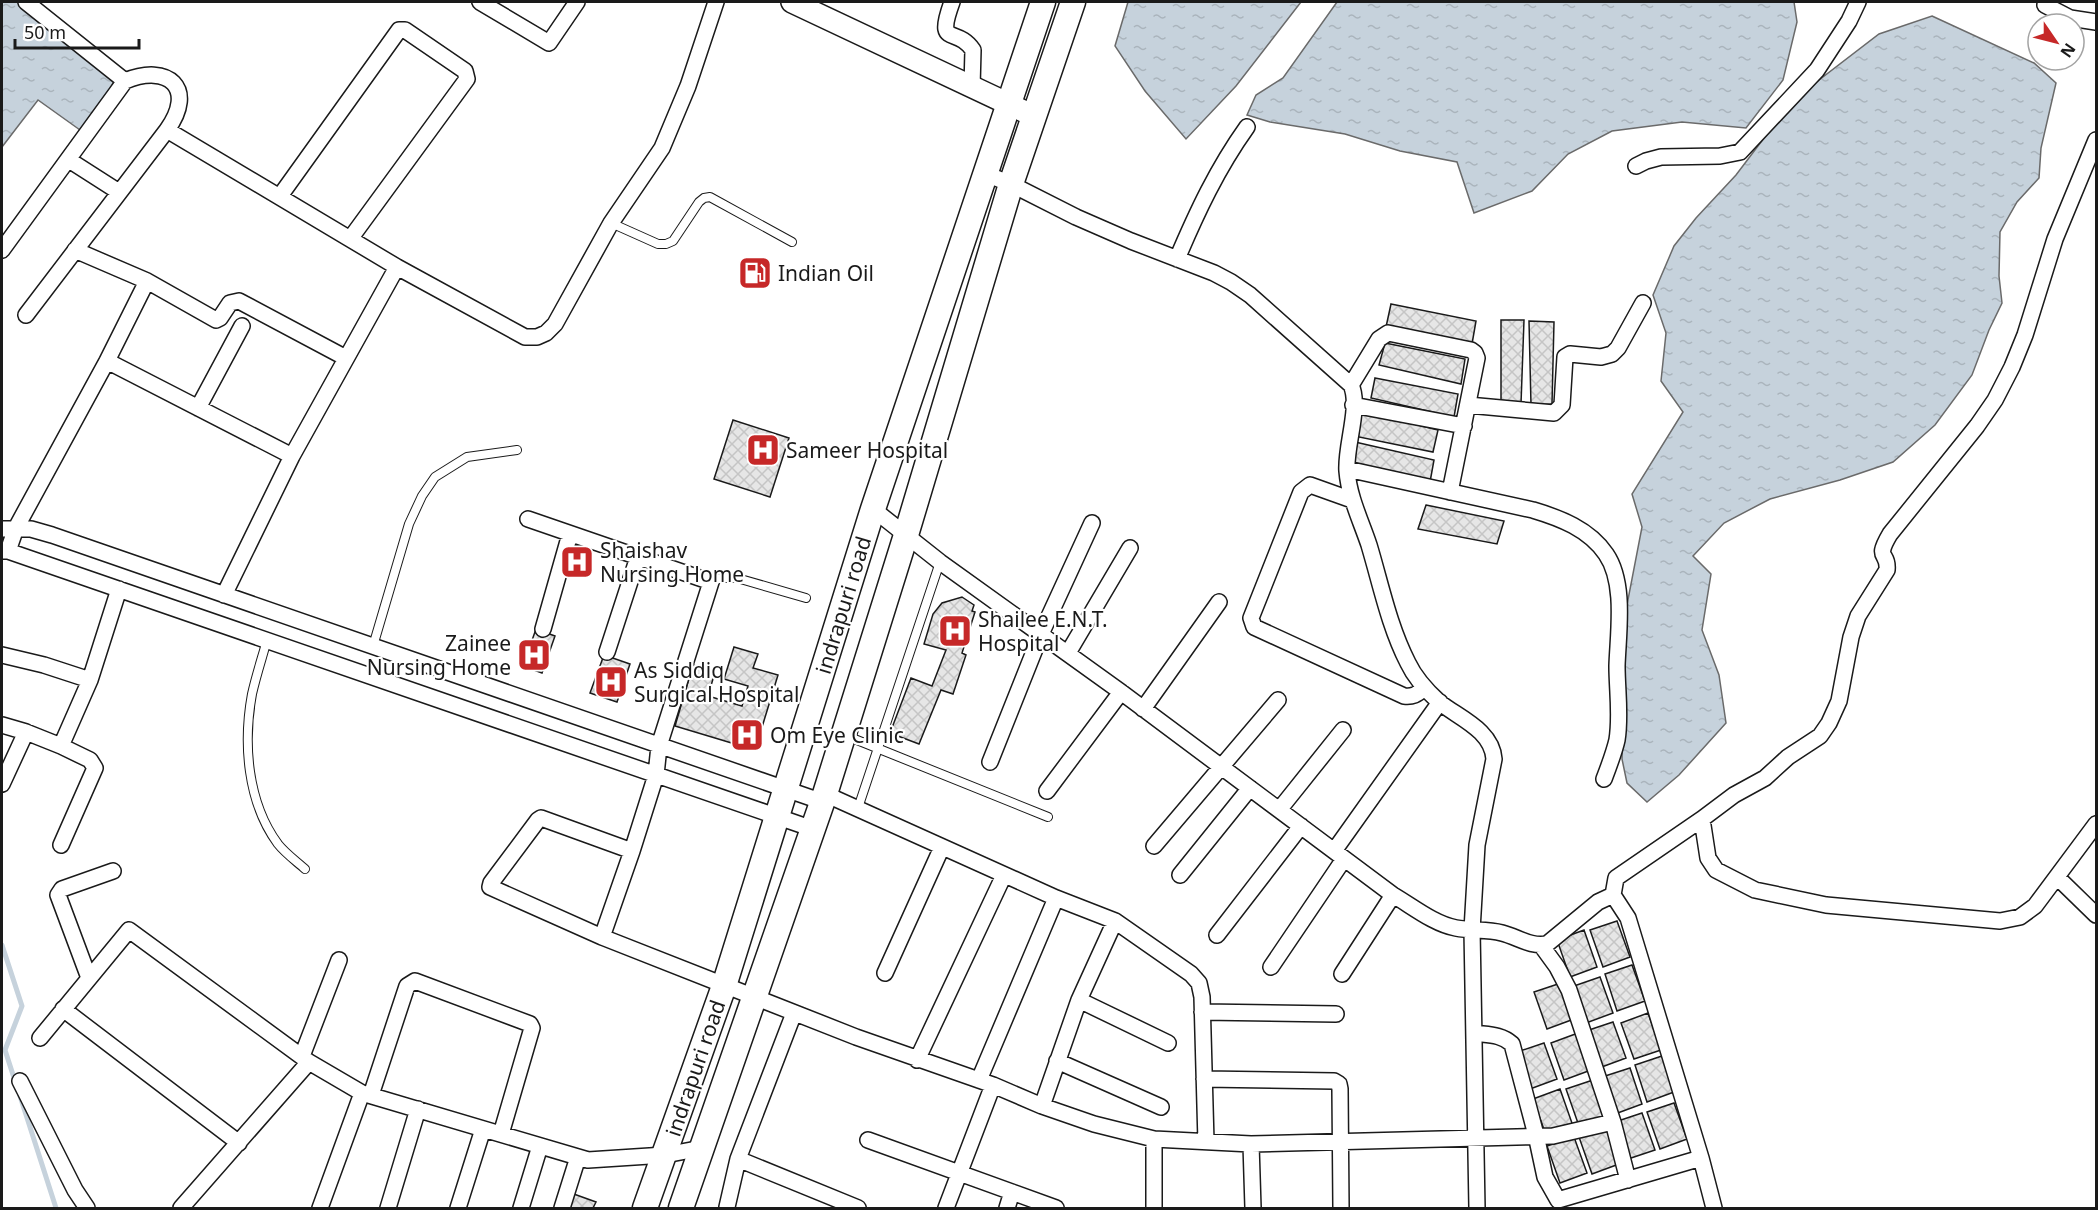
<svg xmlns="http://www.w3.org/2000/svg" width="2098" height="1210" font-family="'Noto Sans',sans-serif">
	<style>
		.water { fill: url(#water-ripples); stroke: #6a6a6a; stroke-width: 1.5 }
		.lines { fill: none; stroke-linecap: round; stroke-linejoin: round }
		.stream { stroke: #c6d2dc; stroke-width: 5 }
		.building { fill: url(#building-cross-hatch); stroke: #1a1a1a; stroke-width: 1.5 }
		.lane-casing { stroke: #1a1a1a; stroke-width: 10 }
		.street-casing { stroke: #1a1a1a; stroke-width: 18 }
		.secondary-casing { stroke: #1a1a1a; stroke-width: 24 }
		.primary-casing { stroke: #1a1a1a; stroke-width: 27 }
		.lane { stroke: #fff; stroke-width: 8 }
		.street { stroke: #fff; stroke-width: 15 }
		.secondary { stroke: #fff; stroke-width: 21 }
		.primary { stroke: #fff; stroke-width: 24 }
		.labels { text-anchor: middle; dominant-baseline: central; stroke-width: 4.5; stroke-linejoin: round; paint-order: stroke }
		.poi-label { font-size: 21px; fill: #1a1a1a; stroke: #fff; text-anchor: start }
		.street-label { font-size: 21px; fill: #1a1a1a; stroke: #fff }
	</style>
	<defs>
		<pattern id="water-ripples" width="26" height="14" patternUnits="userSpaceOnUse" patternTransform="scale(1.5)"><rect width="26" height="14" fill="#c6d2dc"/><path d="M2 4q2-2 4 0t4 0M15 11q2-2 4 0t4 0" fill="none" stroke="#aab4bc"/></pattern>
		<pattern id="building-cross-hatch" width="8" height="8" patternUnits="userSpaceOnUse" patternTransform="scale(1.5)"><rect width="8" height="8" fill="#e6e6e6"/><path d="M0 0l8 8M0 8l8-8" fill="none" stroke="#c5c5c5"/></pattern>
	</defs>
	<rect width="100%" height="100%" fill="#fff"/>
	<path class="water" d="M2 2H18L117 75 87 135 38 100 2 147Z
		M1128 2H1301L1236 86 1186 139 1145 91 1115 46Z
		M1337 2H1794L1797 22 1783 80 1746 128 1682 122 1612 131 1568 154 1532 191 1474 213 1457 162 1400 151 1345 134 1270 122 1247 115 1256 95 1283 78Z
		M1932 16 2034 63 2056 83 2041 148 2039 178 2017 202 2000 232 1999 276 2002 303 1989 330 1972 375 1935 425 1893 462 1840 480 1770 499 1724 523 1693 556 1711 574 1702 630 1719 675 1726 723 1679 775 1647 802 1627 783 1622 759 1626 610 1642 527 1632 494 1683 412 1661 381 1666 333 1653 295 1674 246 1696 218 1736 175 1793 100 1879 34Z"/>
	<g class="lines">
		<path class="stream" d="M2 945 22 1006 5 1050 15 1081
			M20 1096 56 1208"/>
	</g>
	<path class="building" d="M1391 304 1476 321 1472 344 1386 327Z
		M1501 320H1524L1521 404 1501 401Z
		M1529 321 1554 322 1552 404 1531 405Z
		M1385 343 1465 359 1461 384 1379 365Z
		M1375 378 1458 394 1454 417 1371 398Z
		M1358 410 1438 430 1433 452 1354 436Z
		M733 420 789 438 770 497 714 479Z
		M1355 442 1434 460 1430 482 1350 464Z
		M1426 505 1504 521 1497 544 1418 529Z
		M570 544 589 550 581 577 561 572Z
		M962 597 974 605 972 611 975 612 962 653 966 655 953 694 941 690 919 744 890 733 911 678 932 686 946 650 924 644 933 614 942 603Z
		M536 629 555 636 542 673 523 666Z
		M734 647 758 654 753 668 778 675 755 750 675 726 693 665 715 672 708 696 742 706 748 686 724 679Z
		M604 655 630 664 617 702 590 693Z
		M1617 921 1630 957 1603 967 1590 930Z
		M1584 930 1597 967 1570 977 1557 940Z
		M1632 965 1645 1001 1617 1011 1605 974Z
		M1600 977 1613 1013 1586 1023 1574 986Z
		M1561 983 1574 1019 1547 1029 1534 992Z
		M1648 1013 1661 1050 1634 1059 1621 1023Z
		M1613 1022 1626 1058 1599 1068 1586 1031Z
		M1578 1033 1591 1070 1564 1080 1551 1043Z
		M1544 1043 1557 1079 1530 1089 1517 1052Z
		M1662 1056 1674 1092 1647 1102 1635 1065Z
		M1630 1068 1642 1104 1615 1114 1602 1077Z
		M1593 1080 1606 1116 1579 1126 1566 1089Z
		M1560 1089 1573 1126 1546 1135 1533 1099Z
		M1674 1103 1687 1139 1660 1149 1647 1112Z
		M1642 1113 1655 1150 1628 1159 1615 1122Z
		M1606 1128 1619 1164 1592 1174 1579 1137Z
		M1574 1137 1587 1173 1560 1183 1547 1146Z
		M571 1193 596 1202 593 1208H565Z"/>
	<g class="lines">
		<defs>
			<path id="lane" d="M611 223 658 244H666L673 241 699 202 704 198 710 197 792 242
				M711 582 721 578H737L806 598
				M267 640C262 658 256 676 252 694 243 743 247 802 278 844 285 853 296 861 305 869
				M373 646 409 524 422 496 435 477 467 457 517 450
				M847 736 1048 817
				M858 808 940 562"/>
			<path id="street" d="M480 2 549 43 577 2
				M952 2C935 49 956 25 973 50L972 87
				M2045 5 2070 18 2096 22
				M167 130 350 239 467 79 465 71 405 30H399L280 196
				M2096 140 2055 239 2025 335 2012 367 1995 400 1977 426 1890 534C1874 561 1889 551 1887 570L1858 616 1851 637 1839 701 1829 723 1820 736 1788 757 1765 778 1734 795 1702 819 1708 858 1716 870 1755 890 1826 905 2000 921 2020 917 2035 906 2096 824
				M69 160 119 192
				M1636 166 1646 161 1661 157 1720 156 1740 152 1817 70 1849 21 1858 2
				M986 174 1011 184 1076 217 1131 241 1214 273 1231 282 1250 295 1351 385C1361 406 1345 447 1347 471 1349 497 1361 521 1369 545 1381 585 1389 626 1408 663 1415 678 1427 691 1439 702 1459 718 1492 730 1494 759L1477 845 1472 930 1477 1208
				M350 239 397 267 525 337H537L546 333 555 324 611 223 662 148 688 86 716 2
				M2 250 125 81 26 2
				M1177 259C1197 212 1217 169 1247 127
				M147 281 216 320 220 318 230 303 239 301 346 358
				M26 315 167 130C197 88 168 63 125 81
				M107 361 292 456 397 267
				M1351 385 1379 339 1388 333 1471 350 1475 353 1477 358 1450 492
				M1353 405 1464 426
				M1468 405 1554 413 1562 405 1565 357 1570 354 1601 357 1612 354 1618 348 1643 303
				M198 408 242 326
				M1347 469 1533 510C1560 518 1589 529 1606 554 1626 583 1618 633 1617 666 1617 690 1621 716 1617 740 1614 753 1609 766 1604 779
				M1352 500 1310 485 1301 492 1251 618 1254 627 1404 696C1414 697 1417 694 1425 688
				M873 509 940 562 1121 692 1393 895C1412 906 1434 924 1456 928 1471 931 1487 929 1502 933 1518 937 1530 947 1547 944L1598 902 1613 895 1628 918 1701 1158 1558 1200 1545 1177 1536 1135 1512 1044C1501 1034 1488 1035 1474 1033
				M528 519 711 582 659 746 656 775 632 851 602 937
				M2 529H31L52 535 823 802
				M2 551H8L813 829
				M8 551 16 528 107 361 147 281 75 250
				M224 595 292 456
				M543 629 570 534
				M607 652 638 557
				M1068 653 1130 548
				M2 655 44 665 90 680
				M1143 709 1219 602
				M2 725 26 732 61 746 90 680 119 589
				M61 746 90 760 95 768 61 845
				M990 762 1041 634 1092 523
				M2 784 26 732
				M1047 791 1121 692
				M825 794 1056 898 1115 921 1191 974 1199 983 1202 997 1206 1142
				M1279 810 1343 730
				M1154 846 1278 700
				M632 851 541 818 538 820 491 883 490 887 602 937 856 1037 993 1085 1042 1106 1094 1124 1154 1139 1251 1144 1553 1136 1613 1122
				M1334 851 1440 702
				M1180 875 1250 788
				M2057 877 2096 915
				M1613 895 1616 878 1702 819
				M1217 935 1301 826
				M1541 945 1557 967 1569 990 1613 1122 1628 1180
				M1271 967 1344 859
				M885 973 942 847
				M1342 974 1393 895
				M89 978 58 895 62 889 113 871
				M1079 1000 1168 1043
				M63 1009 239 1143
				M1202 1012 1336 1014
				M40 1038 129 930 309 1062
				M302 1056 339 960
				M917 1060 1004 875
				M1057 1061 1161 1107
				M1204 1079 1334 1081 1339 1084 1340 1089 1341 1208
				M979 1080 1056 898
				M20 1081 75 1190 87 1208
				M371 1095 407 986 415 981 530 1024 532 1028 501 1134
				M1042 1106 1079 1000 1115 921
				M868 1140 1056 1208
				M1251 1144 1253 1208
				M1701 1158 1714 1208
				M738 1159 858 1208
				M727 1207 738 1159 794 1013
				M181 1208 309 1062 362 1093 588 1160 665 1155 702 1148
				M320 1208 362 1093
				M388 1208 418 1109
				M458 1208 483 1129
				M521 1208 540 1146
				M562 1208 578 1157
				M946 1208 993 1085
				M1007 1208 1012 1192
				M1154 1208V1139"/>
			<path id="secondary" d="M792 2 1034 116"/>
			<path id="primary" d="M645 1208 724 986 873 509 1043 2
				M681 1208 825 794 906 535 1011 184 1073 2"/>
		</defs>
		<use href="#lane" class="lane-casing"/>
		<use href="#street" class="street-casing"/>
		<use href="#secondary" class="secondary-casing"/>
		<use href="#primary" class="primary-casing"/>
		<use href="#lane" class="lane"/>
		<use href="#street" class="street"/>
		<use href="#secondary" class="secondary"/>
		<use href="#primary" class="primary"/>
	</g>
	<defs>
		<symbol id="fuel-square" viewBox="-11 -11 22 22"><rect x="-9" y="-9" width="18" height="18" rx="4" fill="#c62828" stroke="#fff"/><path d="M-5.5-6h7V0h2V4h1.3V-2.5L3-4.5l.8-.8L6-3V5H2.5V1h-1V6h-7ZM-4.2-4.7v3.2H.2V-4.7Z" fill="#fff"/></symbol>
		<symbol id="hospital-square" viewBox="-11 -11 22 22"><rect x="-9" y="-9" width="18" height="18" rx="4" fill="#c62828" stroke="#fff"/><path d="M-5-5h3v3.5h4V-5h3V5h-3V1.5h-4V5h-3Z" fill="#fff"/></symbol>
	</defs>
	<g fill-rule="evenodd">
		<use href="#fuel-square" x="736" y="254" width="38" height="38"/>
		<use href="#hospital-square" x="744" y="431" width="38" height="38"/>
		<use href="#hospital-square" x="558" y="543" width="38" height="38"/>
		<use href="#hospital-square" x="936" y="612" width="38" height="38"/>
		<use href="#hospital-square" x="515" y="636" width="38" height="38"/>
		<use href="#hospital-square" x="592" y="663" width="38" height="38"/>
		<use href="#hospital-square" x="728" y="716" width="38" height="38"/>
	</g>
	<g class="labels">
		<g class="poi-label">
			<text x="778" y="273">Indian Oil</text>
			<text x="786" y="450">Sameer Hospital</text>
			<text x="600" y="550">Shaishav<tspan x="600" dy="24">Nursing Home</tspan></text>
			<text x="978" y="619">Shailee E.N.T.<tspan x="978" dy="24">Hospital</tspan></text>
			<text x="511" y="643" text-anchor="end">Zainee<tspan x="511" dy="24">Nursing Home</tspan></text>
			<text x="634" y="670">As Siddiq<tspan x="634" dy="24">Surgical Hospital</tspan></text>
			<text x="770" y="735">Om Eye Clinic</text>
		</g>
		<g class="street-label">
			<text transform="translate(843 605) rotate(-73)">indrapuri road</text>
			<text transform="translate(695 1068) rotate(-71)">indrapuri road</text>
		</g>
	</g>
	<rect width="2098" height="1210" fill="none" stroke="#1a1a1a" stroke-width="6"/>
	<g transform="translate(2056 42) rotate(125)"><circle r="28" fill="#ffffff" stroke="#a3a3a3" stroke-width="1.5"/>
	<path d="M0-4.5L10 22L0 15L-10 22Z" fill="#c62828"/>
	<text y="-9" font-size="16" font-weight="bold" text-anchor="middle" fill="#1a1a1a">N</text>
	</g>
	<path d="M15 39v9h124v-9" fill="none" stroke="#1a1a1a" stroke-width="3"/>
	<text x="24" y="39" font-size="18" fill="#1a1a1a" stroke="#ffffff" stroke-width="4.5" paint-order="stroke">50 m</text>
</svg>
